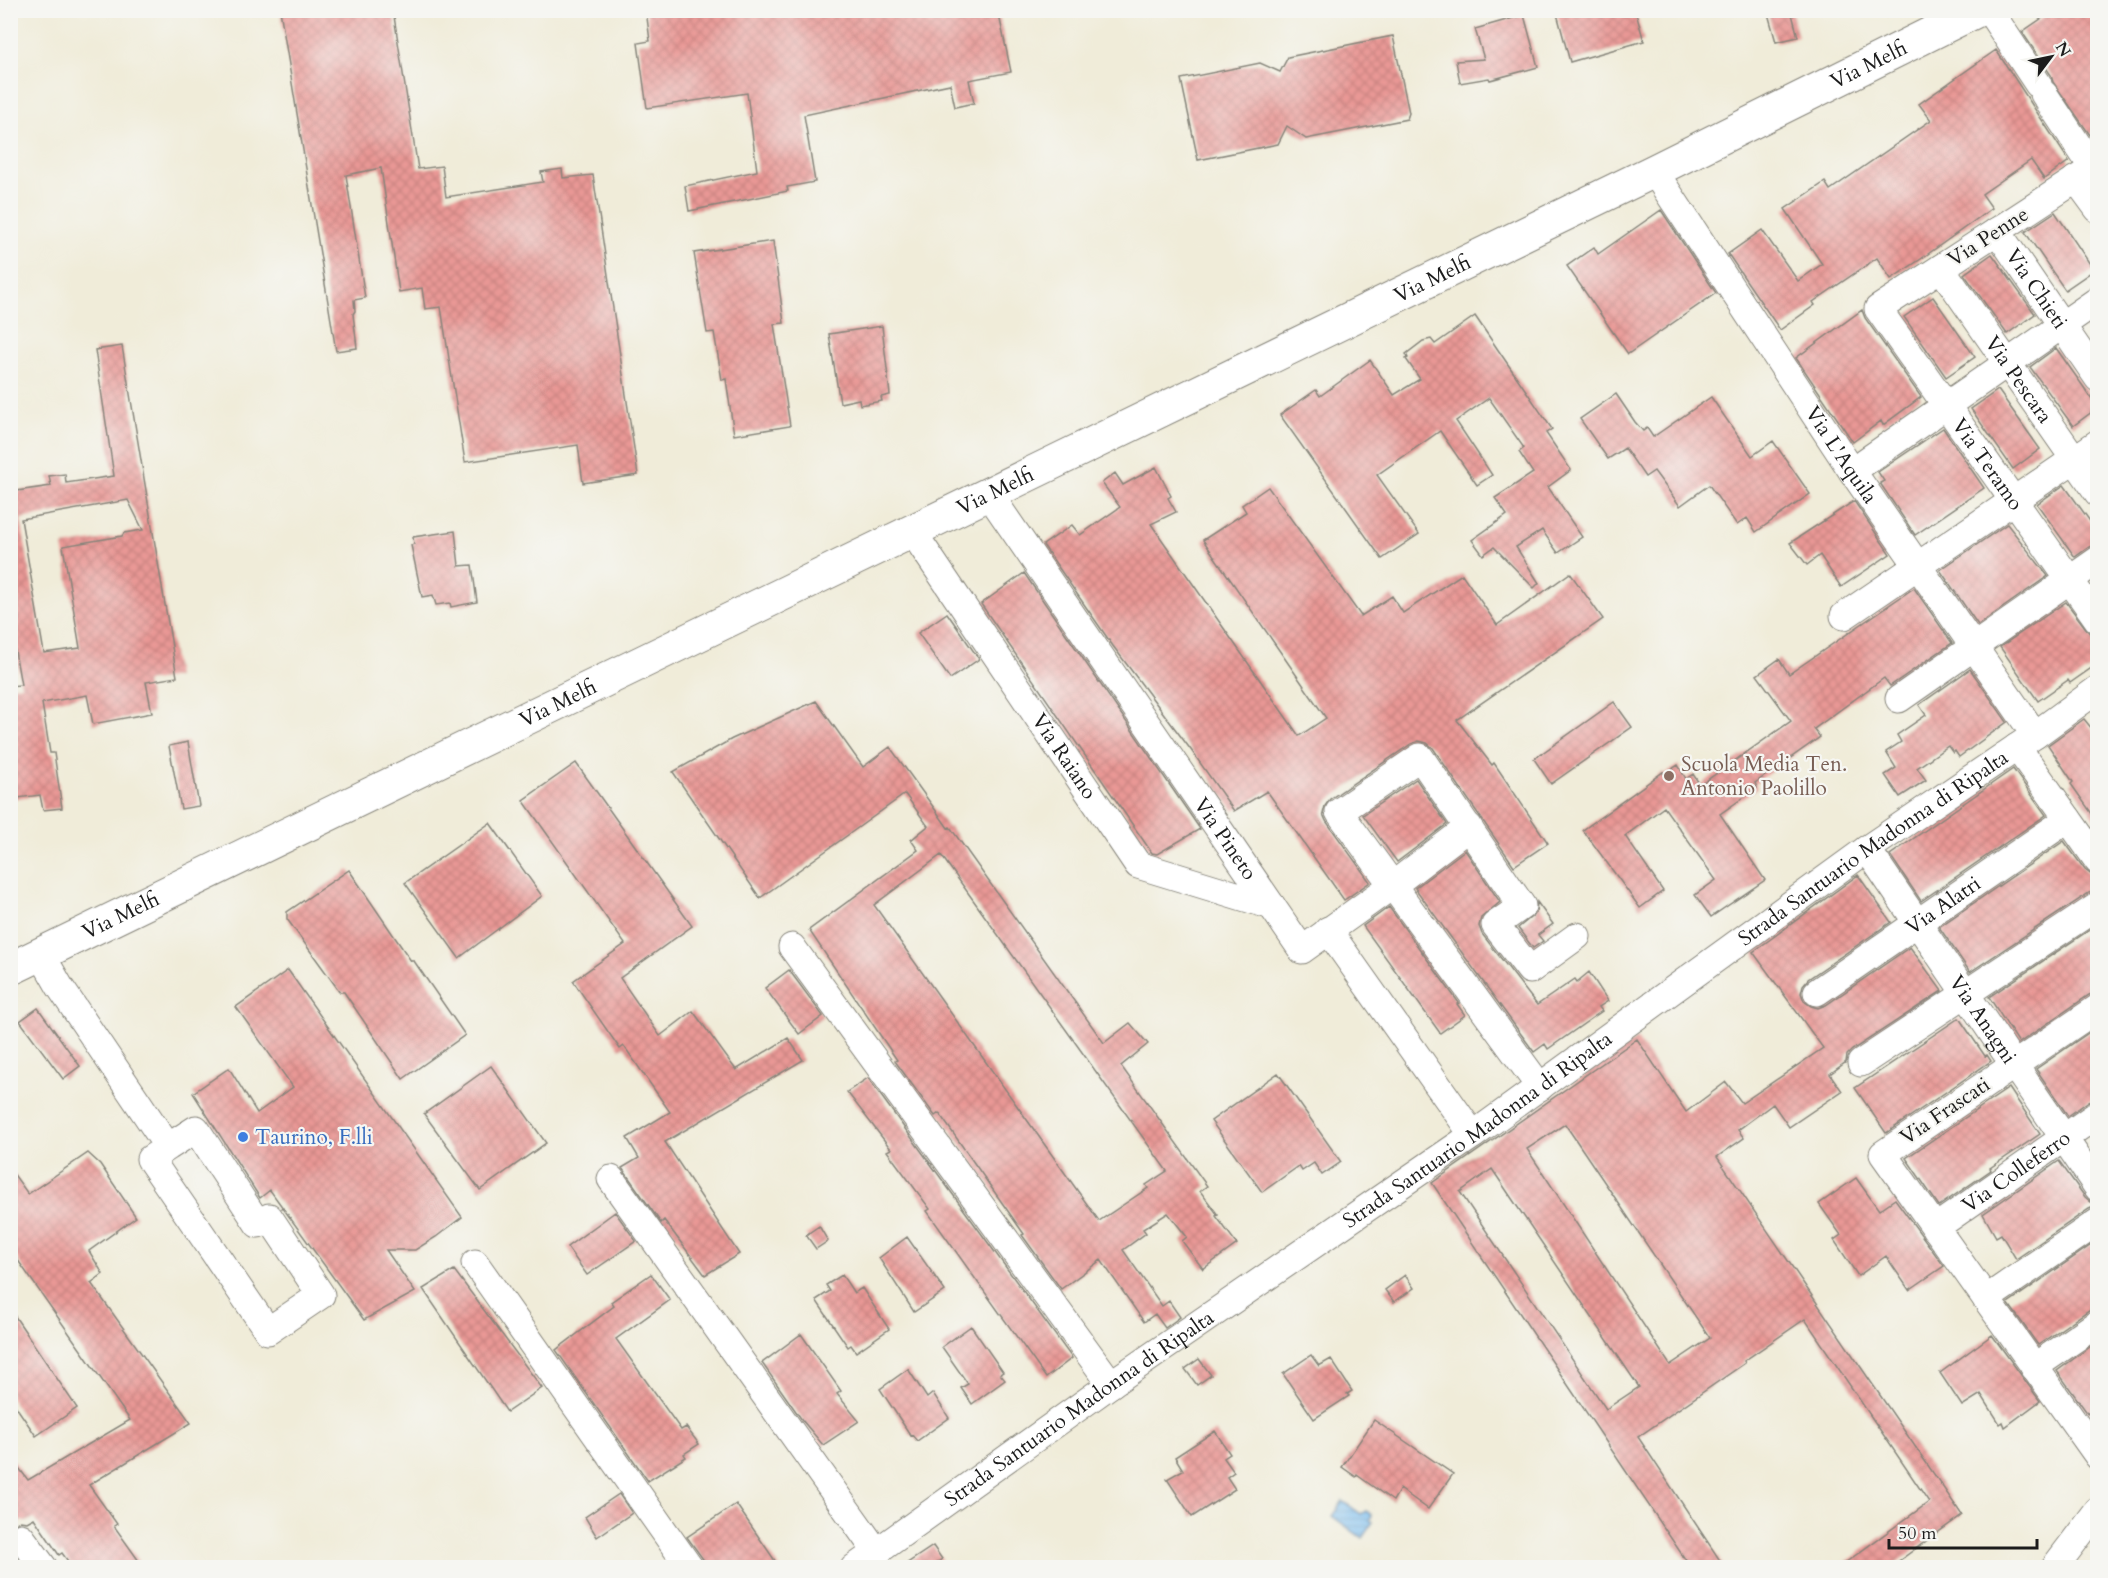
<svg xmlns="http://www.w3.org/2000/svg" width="2108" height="1578" font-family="Cardo,serif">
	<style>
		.water { fill: url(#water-rules); stroke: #4a6c85; stroke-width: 1.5 }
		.building { fill: url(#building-cross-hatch); fill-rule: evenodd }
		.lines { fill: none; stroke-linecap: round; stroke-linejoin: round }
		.minor-casing { stroke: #86847a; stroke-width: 29 }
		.major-casing { stroke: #86847a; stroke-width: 35 }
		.minor { stroke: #fff; stroke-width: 27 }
		.major { stroke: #fff; stroke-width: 33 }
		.education-dot { fill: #8d6e63; stroke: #f6f6f2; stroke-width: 2 }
		.shop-dot { fill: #3f7fe0; stroke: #f6f6f2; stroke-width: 2 }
		.labels { text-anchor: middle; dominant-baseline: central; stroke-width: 4.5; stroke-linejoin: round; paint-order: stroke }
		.street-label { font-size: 21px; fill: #1c1c1c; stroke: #f6f6f2 }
		.education-label { font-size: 21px; fill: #785e54; stroke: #f6f6f2; text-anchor: start }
		.shop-label { font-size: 21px; fill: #366cbe; stroke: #f6f6f2; text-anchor: start }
	</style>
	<defs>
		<pattern id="water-rules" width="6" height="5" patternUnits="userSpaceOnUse" patternTransform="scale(1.5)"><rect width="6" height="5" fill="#78bbee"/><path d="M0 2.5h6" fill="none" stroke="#67a0cc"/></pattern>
		<pattern id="building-cross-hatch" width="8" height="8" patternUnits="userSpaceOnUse" patternTransform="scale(1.5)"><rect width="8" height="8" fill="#e99895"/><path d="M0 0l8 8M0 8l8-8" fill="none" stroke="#c78280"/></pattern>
	</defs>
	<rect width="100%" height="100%" fill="#f6f6f2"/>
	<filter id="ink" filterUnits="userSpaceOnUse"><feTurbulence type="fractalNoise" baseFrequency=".0167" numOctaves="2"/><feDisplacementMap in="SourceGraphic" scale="12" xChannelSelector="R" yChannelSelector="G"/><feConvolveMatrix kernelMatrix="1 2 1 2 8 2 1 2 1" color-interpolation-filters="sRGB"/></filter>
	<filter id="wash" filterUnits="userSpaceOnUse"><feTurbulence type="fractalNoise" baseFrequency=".008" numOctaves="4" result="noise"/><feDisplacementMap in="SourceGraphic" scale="24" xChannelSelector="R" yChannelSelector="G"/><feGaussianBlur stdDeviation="1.35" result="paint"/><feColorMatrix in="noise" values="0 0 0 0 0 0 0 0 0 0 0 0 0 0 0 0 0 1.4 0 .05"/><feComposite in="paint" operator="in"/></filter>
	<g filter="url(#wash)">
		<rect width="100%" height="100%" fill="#f0ecd9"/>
		<path class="water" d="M1343 1501 1361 1514 1366 1511 1372 1515 1370 1520 1373 1522 1362 1538 1332 1516Z"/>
		<g id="blocks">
			<path class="building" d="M280 10H393L418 169 442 166 446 197 543 182 541 172 562 169 563 178 593 175 638 475 583 483 578 445 465 462 441 307 425 309 422 288 399 292 381 168 346 175 365 298 354 300 355 311 353 314 357 348 336 351Z
				M646 10H998L1011 72 969 80 974 103 955 107 950 84 804 115 815 182 787 187 788 191 689 211 685 186 757 171 747 93 647 108 638 43 650 41Z
				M1556 10H1635L1644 41 1570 62Z
				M1767 10H1791L1798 37 1776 42Z
				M2054 10H2092L2097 20V130L2090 135 2053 82 2051 75 2022 32Z
				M1524 15 1538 67 1490 80 1489 78 1460 83 1456 61 1484 59 1475 29Z
				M1393 36 1409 113 1407 119 1306 139 1287 126 1278 144 1198 160 1181 79 1260 63 1280 72 1288 57Z
				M1996 50 2069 161 2044 179 2031 160 1982 194 1992 208 1921 259 1891 279 1877 258 1813 302 1815 305 1780 330 1728 254 1762 230 1798 281 1822 264 1785 209 1825 182 1830 190 1931 120 1919 104Z
				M1661 210 1716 293 1628 354 1567 266 1594 247 1598 254Z
				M2055 212 2094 270 2065 290 2025 232Z
				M773 241 784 323 774 324 790 426 734 435 726 379 722 380 714 332 707 333 694 253Z
				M1992 254 2035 314 2007 334 1964 274Z
				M1933 297 1975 357 1946 377 1904 317Z
				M1862 310 1865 318 1921 397 1883 425 1881 421 1853 442 1796 358Z
				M1475 316 1552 429 1546 433 1571 470 1548 487 1582 537 1558 553 1542 530 1516 547 1539 583 1534 588 1494 547 1483 555 1472 540 1507 515 1495 498 1533 473 1519 452 1524 448 1489 398 1456 421 1492 475 1477 485 1440 431 1377 475 1419 534 1382 559 1280 415 1316 390 1320 396 1370 360 1394 395 1420 379 1406 359 1408 358 1406 354 1423 341 1431 339 1435 344Z
				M882 326 890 395 881 397 882 401 860 405 859 399 840 403 829 334Z
				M122 346 177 677 146 682 152 713 93 724 87 695 42 703 50 753H54L62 808 43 810 40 795 10 799V686L21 685 10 623V492L51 486 49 476 65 474 66 483 114 476 95 350ZM128 500 143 530 124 533 122 536 63 546 80 648 44 653 21 519Z
				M2056 348 2097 406V408L2073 426 2030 367Z
				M1998 390 2040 449 2013 469 1971 409Z
				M1616 394 1635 422 1643 431 1647 428 1653 437 1711 397 1752 456 1773 441 1810 494 1756 532 1747 518 1737 525 1709 485 1680 506 1654 471 1645 477 1625 448 1608 459 1580 419Z
				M1943 428 1984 488 1915 535 1880 483 1884 481 1878 472Z
				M1156 467 1171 496 1168 498 1176 512 1151 524 1299 736 1326 718 1203 540 1246 512 1242 505 1268 487 1361 616 1392 596 1403 613 1462 574 1497 625 1570 573 1603 619 1457 720 1492 765 1494 763 1548 843 1514 866 1433 748 1427 743 1419 741 1411 744 1330 799 1325 806 1323 814 1326 821 1370 882 1344 900 1267 791 1234 811 1191 750 1113 646 1043 545 1072 525 1080 535 1120 507 1102 483 1115 473 1123 485Z
				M2064 485 2097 531V544L2089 547 2075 557 2037 504Z
				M1854 501 1890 554 1841 587 1820 555 1807 565 1790 543Z
				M2007 524 2048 576 1978 625 1940 570Z
				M455 531 459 566 472 565 477 602 451 607 450 603 436 605 433 595 422 597 411 545 414 544 413 537Z
				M1024 573 1200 829 1157 854 1152 853 981 604Z
				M1914 588 1952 643 1890 686 1884 678 1814 729 1820 737 1755 783 1757 788 1720 814 1765 880 1711 917 1695 895 1716 880 1664 807 1625 836 1663 891 1640 908 1583 830 1663 772 1664 774 1678 765 1686 779 1693 774 1700 785 1791 721 1757 675 1779 659 1789 674Z
				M2066 602 2097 643V664L2070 683 2068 680 2038 701 2000 647Z
				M947 613 979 659 950 679 918 633Z
				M1970 669 2007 722 1959 757 1955 751 1953 753 1948 746 1917 768 1926 780 1900 797 1885 775 1896 768 1886 752 1901 742 1897 735 1926 715 1919 705Z
				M816 701 863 767 890 747 934 808 948 828 950 827 1104 1043 1130 1023 1148 1044 1121 1066 1207 1186 1200 1191 1218 1215 1216 1216 1237 1244 1203 1269 1182 1241 1187 1237 1168 1213 1143 1229 1146 1233 1123 1250 1162 1306 1169 1301 1180 1317 1165 1328 1155 1314 1144 1322 1101 1260 1061 1289 1022 1235 1024 1234 939 1113 935 1116 895 1061 897 1060 809 930 918 850 911 840 928 826 905 794 760 898 673 772 732 739ZM941 855 1167 1171 1146 1185 1148 1188 1099 1221 874 905Z
				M1614 702 1632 727 1551 784 1534 759Z
				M2084 719 2097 735V821L2071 784 2073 782 2048 745Z
				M188 742 199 806 181 809 169 746Z
				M576 763 692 926 620 978 660 1036 693 1011 736 1070 788 1038 803 1060 665 1142 739 1254 705 1275 664 1220 661 1223 622 1168 639 1158 627 1138 670 1112 624 1046 620 1049 573 981 625 944 523 800Z
				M2013 769 2046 815 1921 901 1890 855Z
				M1416 779 1447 824 1397 862 1363 815Z
				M490 823 542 896 459 958 405 883Z
				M2064 841 2085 870 2097 879V890L2089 893 1970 972 1939 927Z
				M1465 850 1500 902 1481 918 1479 926 1482 934 1537 1005 1575 979 1577 982 1589 972 1608 1001 1599 1007 1602 1011 1548 1049 1545 1044 1534 1052 1415 888Z
				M349 870 411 961H414L465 1035 403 1079 344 992H340L287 919V912Z
				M1858 875 1891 922 1808 979 1803 985 1801 993 1804 1001 1811 1006 1818 1008 1826 1005 1910 947 1942 991 1852 1050 1847 1055 1846 1062 1830 1074 1842 1091 1789 1127 1773 1104 1738 1130 1744 1138 1717 1157 1962 1515 1889 1568H1838L1929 1502 1805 1319 1744 1361 1745 1363 1638 1437 1725 1568H1691L1432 1183 1637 1039 1686 1112 1726 1082 1742 1103 1823 1048 1753 952ZM1565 1124 1710 1338 1670 1365 1527 1149ZM1492 1169 1639 1387 1606 1409 1460 1192Z
				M1537 902 1553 924 1538 935 1543 941 1533 948 1518 928 1536 913Z
				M1389 907 1459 1003 1457 1004 1465 1015 1440 1033 1363 926Z
				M2097 925V992L2089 995 2019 1043 1989 997Z
				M288 970 462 1217 436 1237 415 1250H386L415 1292 364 1320 270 1190 260 1198 193 1093 229 1068 257 1113 293 1087 236 1007Z
				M789 970 823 1016 799 1034 765 988Z
				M38 1008 80 1066 63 1079 20 1021Z
				M1959 1018 1985 1056 1987 1055 1991 1061 1886 1133 1855 1088Z
				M2097 1027V1098L2089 1101 2068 1116 2036 1069Z
				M491 1066 546 1143 480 1190 424 1114Z
				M1278 1073 1341 1162 1322 1175 1314 1163 1302 1171 1299 1166 1262 1192 1211 1121Z
				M868 1078 1072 1358 1046 1378 927 1211 930 1209 887 1151 891 1149 847 1092Z
				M2009 1088 2040 1134 1990 1168 1991 1170 1939 1206 1906 1158Z
				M88 1153 100 1164 136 1217 89 1251 103 1274 91 1283 191 1423 89 1485 117 1524 114 1526 144 1568H73L62 1553 59 1555 34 1518 27 1522 20 1521 13 1524 10 1520V1456L28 1480 130 1420 10 1249V1169L28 1194Z
				M2059 1161 2085 1197 2091 1202 2096 1203V1206L2089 1209 2016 1259 2001 1234 1996 1237 1983 1214Z
				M1856 1178 1879 1210 1895 1199 1944 1266 1909 1290 1886 1256 1858 1276 1834 1240 1841 1235 1819 1204Z
				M615 1212 636 1241 587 1275 567 1247Z
				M819 1226 828 1241 816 1249 806 1235Z
				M907 1237 945 1291 914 1312 879 1258Z
				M2097 1241V1307L2089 1310 2038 1345 2008 1303Z
				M454 1270 542 1388 507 1412 423 1289Z
				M651 1274 670 1300 616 1339 681 1430 686 1427 699 1444 684 1454 686 1457 648 1481 556 1350 614 1306 611 1302Z
				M842 1275 854 1293 862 1288 889 1329 856 1352 851 1345 848 1347 816 1300 830 1291 826 1285Z
				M1405 1275 1414 1288 1394 1302 1385 1290Z
				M10 1309 77 1408 36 1436 10 1398Z
				M971 1326 1003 1372 1000 1374 1005 1380 972 1404 961 1388 968 1384 942 1347Z
				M801 1334 841 1391 837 1394 859 1421 823 1445 802 1420 762 1363Z
				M1992 1335 2040 1401 2005 1427 2003 1422 2000 1424 1981 1394 1962 1406 1940 1373Z
				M2097 1342V1407L2088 1414 2057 1371Z
				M1311 1355 1319 1366 1331 1359 1352 1391 1347 1394 1349 1396 1314 1419 1283 1374Z
				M1199 1359 1211 1375 1197 1385 1185 1369Z
				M908 1369 927 1398 933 1393 949 1418 917 1441 912 1435 911 1436 880 1389Z
				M1374 1420 1453 1474 1428 1509 1400 1489 1393 1501 1357 1475 1356 1477 1342 1467Z
				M1215 1431 1230 1454 1224 1458 1234 1472 1227 1477 1235 1489 1192 1517 1167 1479 1183 1470 1175 1457Z
				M619 1494 632 1513 597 1537 585 1517Z
				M736 1504 780 1568H706L703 1559 687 1537Z
				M933 1546 942 1559 929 1568H900Z"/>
		</g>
	</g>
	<g filter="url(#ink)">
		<use href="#blocks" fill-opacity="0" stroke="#86847a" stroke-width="1.5"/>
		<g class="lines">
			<defs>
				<g id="minor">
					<path d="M1989 10 2038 84"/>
					<path d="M2044 94 2093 168"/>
					<path id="s1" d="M2098 165 1878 309 2098 620"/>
					<path id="s2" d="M1654 171 1852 471 2035 735"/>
					<path d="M2076 179 2098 209"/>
					<path id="s3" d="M1997 231 2098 378"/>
					<path id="s4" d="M1941 268 2098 493"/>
					<path d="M1852 471 2098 300"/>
					<path id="s5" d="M989 494 1302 950 1393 885 1469 827"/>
					<path id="s6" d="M912 531 1138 865 1272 906"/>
					<path d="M1844 616 2098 443"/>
					<path d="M1899 699 2098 560"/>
					<path d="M2017 747 2098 861"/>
					<path id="s7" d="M1867 849 2098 1188"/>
					<path d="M1328 930 1473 1135"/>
					<path d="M792 947 1111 1384"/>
					<path d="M41 954 60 987 168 1147 150 1159 268 1331 321 1295 269 1217 258 1224 196 1129 168 1147"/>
					<path id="s8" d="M1817 992 2068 819"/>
					<path d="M2098 1008 1883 1154 2098 1456"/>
					<path d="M1861 1063 2098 906"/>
					<path d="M1540 1087 1339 812 1420 757 1522 906 1495 925 1530 970 1577 936"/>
					<path d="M611 1179 876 1551"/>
					<path id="s9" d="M1935 1228 2098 1114"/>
					<path d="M475 1263 690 1568"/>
					<path d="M1986 1299 2098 1222"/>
					<path d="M2034 1367 2098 1323"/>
					<path d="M21 1537 44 1568"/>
					<path id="s10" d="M854 1568 1111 1384 1473 1135 1867 849 2035 735 2098 689"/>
					<path d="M2054 1568 2098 1510"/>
				</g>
				<g id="major">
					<path id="s11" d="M10 969 1654 171 1978 10"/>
				</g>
			</defs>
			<use href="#minor" class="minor-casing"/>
			<use href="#major" class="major-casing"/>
			<use href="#minor" class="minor"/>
			<use href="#major" class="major"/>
		</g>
	</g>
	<circle class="education-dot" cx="1669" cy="776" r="6"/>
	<circle class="shop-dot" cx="243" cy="1137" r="6"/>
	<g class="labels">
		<g class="street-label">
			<text stroke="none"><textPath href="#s11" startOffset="2067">Via Melfi</textPath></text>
			<text transform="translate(1988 237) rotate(-33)">Via Penne</text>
			<text stroke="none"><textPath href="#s11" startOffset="1581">Via Melfi</textPath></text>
			<text stroke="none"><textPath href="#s3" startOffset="70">Via Chieti</textPath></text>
			<text stroke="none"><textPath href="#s4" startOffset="136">Via Pescara</textPath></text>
			<text stroke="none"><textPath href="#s2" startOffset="340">Via L'Aquila</textPath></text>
			<text stroke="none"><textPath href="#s1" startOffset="453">Via Teramo</textPath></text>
			<text stroke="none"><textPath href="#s11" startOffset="1095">Via Melfi</textPath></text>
			<text stroke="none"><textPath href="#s11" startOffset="609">Via Melfi</textPath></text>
			<text stroke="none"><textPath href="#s6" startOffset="272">Via Raiano</textPath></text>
			<text stroke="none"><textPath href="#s5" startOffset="418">Via Pineto</textPath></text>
			<text stroke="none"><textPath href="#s10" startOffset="1248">Strada Santuario Madonna di Ripalta</textPath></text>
			<text stroke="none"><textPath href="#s8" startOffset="153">Via Alatri</textPath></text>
			<text stroke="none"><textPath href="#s11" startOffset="123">Via Melfi</textPath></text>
			<text stroke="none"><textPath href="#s7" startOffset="206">Via Anagni</textPath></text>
			<text transform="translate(1945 1111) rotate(-34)">Via Frascati</text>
			<text stroke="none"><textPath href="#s10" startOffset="762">Strada Santuario Madonna di Ripalta</textPath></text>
			<text stroke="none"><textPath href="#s9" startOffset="99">Via Colleferro</textPath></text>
			<text stroke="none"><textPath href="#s10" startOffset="276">Strada Santuario Madonna di Ripalta</textPath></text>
		</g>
		<g class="education-label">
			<text x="1681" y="764">Scuola Media Ten.<tspan x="1681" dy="24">Antonio Paolillo</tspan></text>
		</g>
		<g class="shop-label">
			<text x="255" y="1137">Taurino, F.lli</text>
		</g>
	</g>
	<rect width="2108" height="1578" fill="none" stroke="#f6f6f2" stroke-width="36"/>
	<g transform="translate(2051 57) rotate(58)" stroke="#f6f6f2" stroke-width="4.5" paint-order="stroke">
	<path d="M0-4.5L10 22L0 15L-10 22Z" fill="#1c1c1c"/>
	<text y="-9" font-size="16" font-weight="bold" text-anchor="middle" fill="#1c1c1c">N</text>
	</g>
	<path d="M1889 1539v9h148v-9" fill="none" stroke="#1c1c1c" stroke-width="3"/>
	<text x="1898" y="1539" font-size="18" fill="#1c1c1c" stroke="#f6f6f2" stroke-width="4.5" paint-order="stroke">50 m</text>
</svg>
